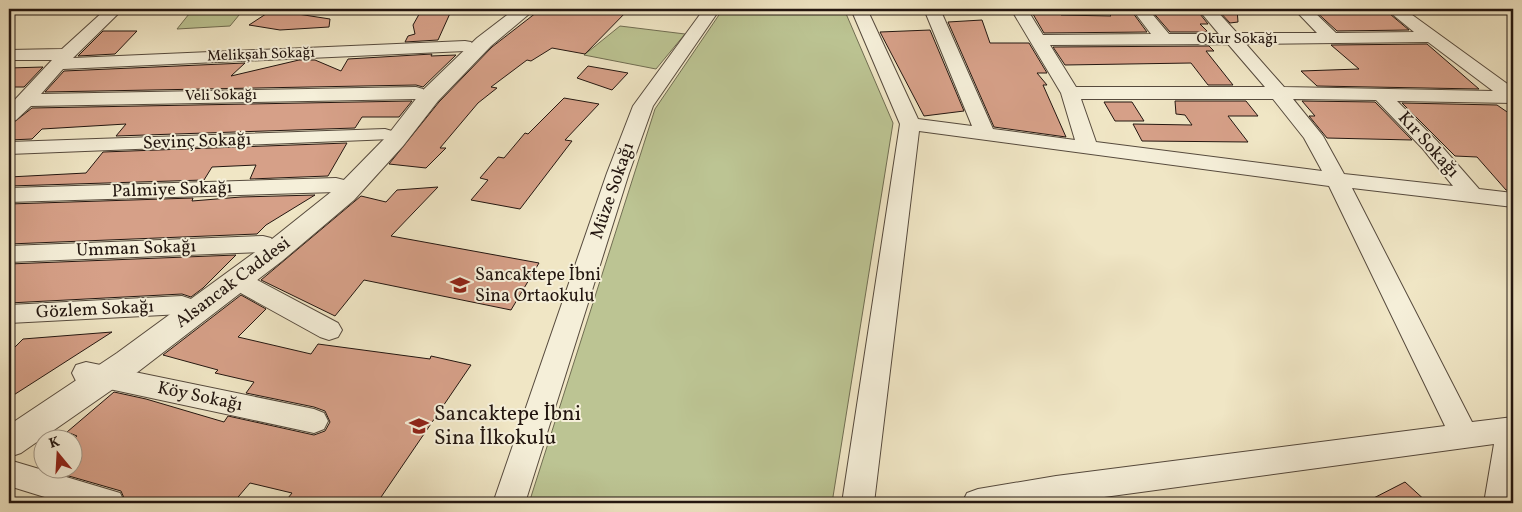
<svg xmlns="http://www.w3.org/2000/svg" width="1522" height="512" font-family="Vollkorn,serif">
	<style>
		.green { fill: #bcc493; stroke: #706d52 }
		.building { fill: #d6a088; stroke: #231610 }
		.lines { fill: none; stroke-linecap: round; stroke-linejoin: round }
		.minor-casing { stroke: #564a3d; stroke-width: 2 }
		.tertiary-casing { stroke: #564a3d; stroke-width: 2 }
		.minor { fill: #f5efd9; fill-rule: evenodd }
		.tertiary { fill: #f5efd9; fill-rule: evenodd }
		.labels { text-anchor: middle; dominant-baseline: central; stroke-width: 4; stroke-linejoin: round; paint-order: stroke }
		.far-street-label { font-size: 15px; fill: #231610; stroke: #f5efd9 }
		.street-label { font-size: 18px; fill: #231610; stroke: #f5efd9 }
		.poi-label { font-size: 18px; fill: #231610; stroke: #f5efd9; text-anchor: start }
		.near-poi-label { font-size: 21px; fill: #231610; stroke: #f5efd9; text-anchor: start }
	</style>
	<rect width="100%" height="100%" fill="#f0e6c5"/>
	<filter id="stains"><feTurbulence type="fractalNoise" baseFrequency=".004" numOctaves="4"/><feColorMatrix values="0 0 0 0 .2 0 0 0 0 .09 0 0 0 0 .02 0 0 0 .5 -.17"/></filter>
	<radialGradient id="worn" r=".72"><stop offset=".6" stop-color="#630" stop-opacity="0"/><stop offset="1" stop-color="#630" stop-opacity=".3"/></radialGradient>
	<path class="green" d="M193 9H244L230 26 177 29Z
		M723 9H844L893 123 832 503H529L655 109Z
		M620 26 685 34 656 69 584 55Z"/>
	<path class="building" d="M422 9H452L438 40 405 42 408 36 415 34 413 25Z
		M541 9H629L585 54 552 48 531 61 527 60 491 87 497 88 478 103 440 148H446L426 168 389 164 439 102 492 47Z
		M1030 9H1056L1061 15 1111 16 1104 9H1130L1147 32 1044 33Z
		M1150 9H1196L1208 24H1200L1208 32H1170Z
		M1217 9H1237L1238 22 1230 23Z
		M1313 9H1384L1409 30 1337 31Z
		M272 10 330 19 329 27 280 30 249 25Z
		M982 20 990 43H1029L1047 73H1037L1047 85H1043L1066 137 994 127 948 22Z
		M930 30 964 111 924 116 880 32Z
		M103 31H137L115 54 78 56Z
		M1427 44 1479 89 1317 86 1301 71 1359 69 1331 45Z
		M1209 46 1214 51H1206L1233 85H1208L1191 63 1065 65 1053 47Z
		M432 54 431 56 456 55 423 87 416 85 45 92 64 71 245 63 231 76 299 60H315L341 71 348 59Z
		M588 66 628 73 612 90 577 78Z
		M43 67 24 87H9V68Z
		M564 98 599 104 565 140 572 141 520 209 471 200 488 180 480 178 498 157 504 158 525 133 528 134Z
		M412 101 399 117H362L355 128 116 136 126 124 42 129 32 139 9 140V126L32 108Z
		M1175 101H1246L1258 116H1228L1248 142 1142 141 1133 124 1192 125 1185 115 1176 114Z
		M1302 101 1375 102 1412 140 1327 138 1309 116H1315Z
		M1104 102H1132L1144 121H1115Z
		M1402 103 1497 105 1513 116V191L1506 190 1477 157 1455 156Z
		M347 143 328 176 250 179 256 165 212 167 204 180 9 186V177L86 173 103 152Z
		M438 187 391 236 539 263 511 310 364 280 335 316 261 280 361 196 386 202 397 190Z
		M315 195 266 225 257 234 9 244V204L193 198 192 201 241 197Z
		M236 255 203 288 191 297 182 294 9 303V264Z
		M241 295 266 309 238 337 311 354 318 344 430 359 431 356 471 365 377 503H284L292 493 250 483 233 503H145L124 498 121 491 48 470H72V440L77 436 67 432 114 392 146 399 224 422 228 416 314 435 325 431 330 422 325 411 314 407 246 393 254 382 215 373 218 370 163 355Z
		M112 332 9 398V353L23 339Z
		M1405 482 1428 503H1364Z"/>
	<g class="lines">
		<defs>
			<path id="minor" d="M106 9H123L73 58 465 41 471 42 474 46 471 50 465 51 63 69 41 94 416 87 423 89 425 93 423 97 416 99 31 106 16 120 9 122V106L52 60H9V50L62 49Z
				M704 9H720L653 106 629 173 525 503H493L607 173 633 106Z
				M851 9H867L918 119 972 126 924 9H940L993 129 1075 140 1061 93 1011 9H1027L1043 35 1151 34 1132 9H1148L1169 34H1219L1198 9H1215L1237 33H1317L1294 9H1311L1336 33 1414 32 1386 9H1404L1513 88V103L1397 101 1437 141 1479 189 1513 193V207L1352 188 1472 422 1513 417V503H1484L1494 444 1060 503H962L967 493 978 489 1056 476 1445 426 1329 186 919 131 874 503H842L900 124ZM1428 42 1493 91 1284 87 1246 44ZM1228 44 1265 87H1076L1050 45ZM1081 99H1273L1304 138 1322 171 1096 142ZM1293 99 1376 100 1423 149 1453 186 1344 174 1323 136Z
				M385 129 392 131 395 135 392 139 9 154V142Z
				M336 178 344 180 347 185 344 190 336 192 9 202V188Z
				M263 236 271 238 275 244 271 250 263 252 9 262V246Z
				M237 271 246 274 338 323 342 330 338 337 329 340 320 337 228 286 225 280 228 274Z
				M182 296 191 299 195 305 191 311 182 314 9 323V305Z
				M86 362 314 409 324 413 328 421 324 429 314 433 86 384 76 381 72 373 76 365Z
				M9 460 120 493 125 503H64L9 486Z"/>
			<path id="tertiary" d="M515 9H535L491 46 438 101 403 146 354 200 282 261 139 371 21 453 9 457V425L117 353 262 247 336 188 387 136 422 91 477 38Z"/>
		</defs>
		<use href="#minor" class="minor-casing"/>
		<use href="#tertiary" class="tertiary-casing"/>
		<use href="#minor" class="minor"/>
		<use href="#tertiary" class="tertiary"/>
	</g>
	<defs>
		<symbol id="school-bare" viewBox="-9 -9 18 18"><path d="M0-5L7-2L0 1L-7-2ZM-4 1L0 2.5L4 1V4Q0 6-4 4Z" fill="#8f2418" stroke="#f5efd9" stroke-width="2.5" paint-order="stroke"/></symbol>
	</defs>
	<g fill-rule="evenodd">
		<use href="#school-bare" x="446" y="271" width="28" height="28"/>
		<use href="#school-bare" x="405" y="412" width="28" height="28"/>
	</g>
	<g class="labels">
		<g class="far-street-label">
			<text x="1237" y="39">Okur Sokağı</text>
			<text transform="translate(261 55) rotate(-2)">Melikşah Sokağı</text>
			<text transform="translate(221 96) rotate(-1)">Veli Sokağı</text>
		</g>
		<g class="street-label">
			<text transform="translate(197 142) rotate(-2)">Sevinç Sokağı</text>
			<text transform="translate(1428 145) rotate(48)">Kır Sokağı</text>
			<text transform="translate(172 190) rotate(-2)">Palmiye Sokağı</text>
			<text transform="translate(613 191) rotate(-71)">Müze Sokağı</text>
			<text transform="translate(136 249) rotate(-2)">Umman Sokağı</text>
			<text transform="translate(233 283) rotate(-37)">Alsancak Caddesi</text>
			<text transform="translate(95 310) rotate(-3)">Gözlem Sokağı</text>
			<text transform="translate(200 397) rotate(12)">Köy Sokağı</text>
		</g>
		<g class="poi-label">
			<text x="475" y="275">Sancaktepe İbni<tspan x="475" dy="21">Sina Ortaokulu</tspan></text>
		</g>
		<g class="near-poi-label">
			<text x="434" y="414">Sancaktepe İbni<tspan x="434" dy="24">Sina İlkokulu</tspan></text>
		</g>
	</g>
	<rect width="1522" height="512" fill="none" stroke="#f0e6c5" stroke-width="30"/>
	<rect x="10" y="10" width="1502" height="492" fill="none" stroke="#231610" stroke-width="2.5"/>
	<rect x="15" y="15" width="1492" height="482" fill="none" stroke="#231610"/>
	<g transform="translate(58 454) rotate(342)"><circle r="24" fill="#f5efd9" stroke="#a19889"/>
	<path d="M0-4L9 19L0 12L-9 19Z" fill="#8f2418"/>
	<text y="-8" font-size="14" font-weight="bold" text-anchor="middle" fill="#231610">K</text>
	</g>
	<rect width="100%" height="100%" filter="url(#stains)"/>
	<rect width="100%" height="100%" fill="url(#worn)"/>
</svg>
